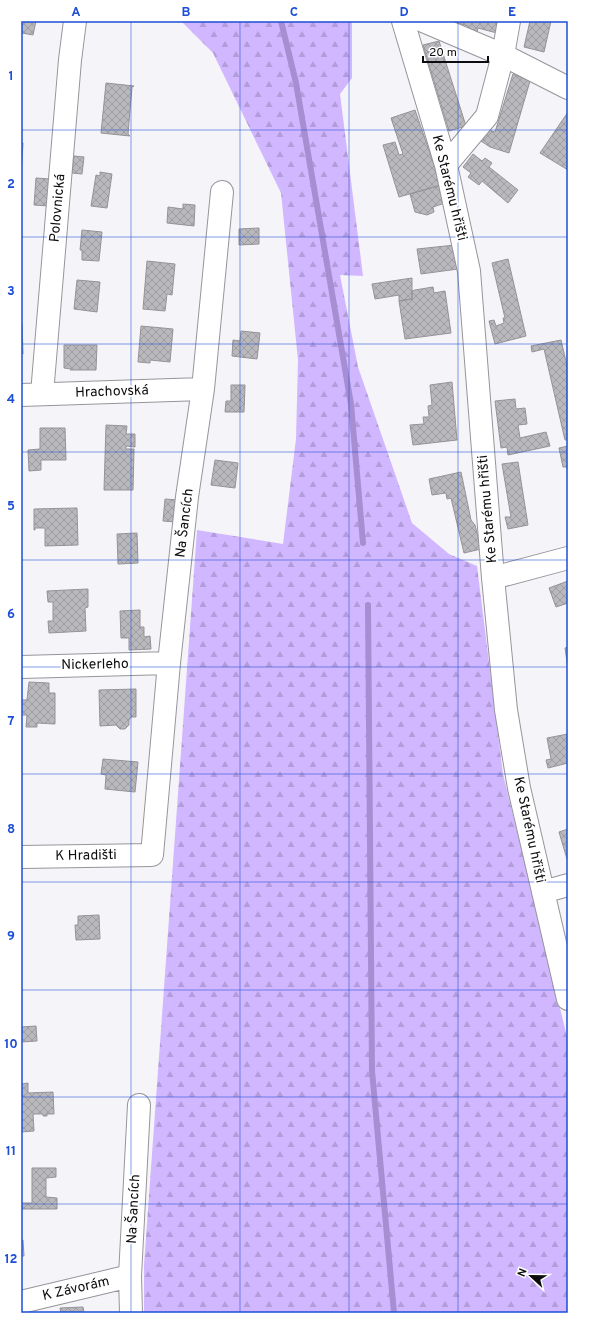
<svg xmlns="http://www.w3.org/2000/svg" width="589" height="1334" font-family="Overpass,sans-serif">
	<style>
		.forest { fill: url(#forest-firs) }
		.lines { fill: none; stroke-linecap: round; stroke-linejoin: round }
		.stream { stroke: #a78dd2; stroke-width: 6 }
		.building { fill: url(#building-cross-hatch); stroke: #959398 }
		.minor-casing { stroke: #97959a; stroke-width: 24 }
		.minor { stroke: #fff; stroke-width: 22 }
		.grid { fill: none; stroke: #1d4ed8; stroke-width: 1; stroke-opacity: 0.55 }
		.labels { text-anchor: middle; dominant-baseline: central; stroke-width: 4; stroke-linejoin: round; paint-order: stroke }
		.street-label { font-size: 14px; fill: #0d0c0e; stroke: #fff }
		.neatline { fill: none; stroke: #1d4ed8; stroke-width: 1.5 }
		.grid-label { font-size: 13px; text-anchor: middle; font-weight: bold; fill: #1d4ed8 }
	</style>
	<defs>
		<pattern id="forest-firs" width="22" height="20" patternUnits="userSpaceOnUse"><rect width="22" height="20" fill="#d1b7ff"/><path d="M5 1l3.5 6h-7zM16 11l3.5 6h-7z" fill="#b29cd9"/></pattern>
		<pattern id="building-cross-hatch" width="8" height="8" patternUnits="userSpaceOnUse"><rect width="8" height="8" fill="#b9b8bd"/><path d="M0 0l8 8M0 8l8-8" fill="none" stroke="#9e9da1"/></pattern>
	</defs>
	<rect width="100%" height="100%" fill="#f5f4f9"/>
	<path class="forest" d="M181 21H352V78L340 94 363 276 340 275 358 367 412 523 449 554 477 566 503 774 568 1041V1313H144V1265L197 530 283 544 296 439 298 360 281 193 213 53Z"/>
	<g class="lines">
		<path class="stream" d="M281 21 296 83 351 404 363 543
			M368 605 372 1071 394 1313"/>
	</g>
	<path class="building" d="M21 21H36L33 35 22 33 21 36Z
		M451 21H500L497 33 478 28 477 33 467 30 468 26Z
		M530 21H551L544 52 524 47Z
		M439 41 466 126 449 131 423 45Z
		M513 74 530 81 509 153 490 147 481 141 486 129 495 132Z
		M106 83 134 86 132 87 128 134 130 136 101 133Z
		M415 110 441 185 399 197 383 145 395 142 399 155 403 154 391 118Z
		M568 112V151L566 154 568 155V170L540 153Z
		M21 143H23L21 175Z
		M473 154 482 161 485 158 492 163 489 167 518 190 508 203 482 181 479 185 468 177 471 173 463 167Z
		M74 156 84 157 82 174 72 173Z
		M100 172 112 174 107 208 91 206 96 175 100 176Z
		M36 178 50 179 49 206 34 205Z
		M441 185 448 202 433 207 434 212 427 215 415 212 410 194Z
		M183 204 195 205 194 226 167 223 168 207 183 209Z
		M259 228V244L239 245V229Z
		M82 230 102 232 99 261 82 260V250H80Z
		M455 245 458 269 421 274 417 249Z
		M508 259 526 336 495 344 489 321 494 320 496 326 504 323 503 318H505L492 263Z
		M147 261 175 264 172 295 167 294 165 311 143 309Z
		M412 278V299L399 301V295L375 299 372 284Z
		M77 280 100 282 97 312 74 309Z
		M433 287 434 293 445 291 451 333 405 339 399 301 412 299V291L415 290Z
		M22 324 23 354H21V325Z
		M141 326 173 329 170 362 150 360V363L138 362Z
		M241 331 260 333 257 359 232 356 233 340 240 341Z
		M561 340 568 370V440H565L544 349 532 352 531 346Z
		M64 345H97L96 370H70L71 369 64 368Z
		M452 382 457 440 413 445 410 425 424 424 423 417H429L428 406 432 405 430 385Z
		M231 385H245L244 412H225L226 401H231Z
		M515 399 516 409 525 408 527 424 518 425 520 438 546 432 550 446 508 455 507 447 501 448 495 401Z
		M106 425 127 426 126 434H135V447L126 446V449H134L133 490H104Z
		M40 428H65L66 460H41V470L29 471 28 450 40 449Z
		M568 446V472L567 467H563L559 448Z
		M215 460 238 463 235 488 211 485Z
		M518 462 528 525 508 529 505 517H511L502 464Z
		M461 472 471 520 475 525 481 549 464 553 451 498 447 499 446 493 432 495 429 479Z
		M165 499 178 500 176 522 163 521Z
		M77 508 78 545 45 546V528H35V530H34V509Z
		M137 533 138 563 118 564 117 534Z
		M568 581V603L556 607 549 588Z
		M88 589V607L85 608 86 631 49 633 48 621H53V602H48L47 591Z
		M140 610V627H144V637L150 636 151 649 129 650V638H121L120 611Z
		M568 647V669L565 648Z
		M29 682 49 683V693H55V724L37 723V727H26L27 715H21V700H27Z
		M136 689V717H131L129 720V725L125 729H120L116 725 100 726 99 690Z
		M568 734V763L548 768 546 760 551 759 547 738Z
		M103 759 138 762 135 792 105 789 106 775 101 774Z
		M568 829V859H567L559 832Z
		M99 915 100 939 76 940 75 925H78V916Z
		M36 1026 37 1041 21 1042V1027Z
		M28 1083V1093L53 1092 54 1114H47V1116H43V1114H33L34 1131 21 1132V1084Z
		M32 1168H56V1177L46 1178V1197L57 1198V1209H22L21 1203H32Z
		M21 1240H23L24 1256H21Z
		M83 1307 84 1313H61L60 1308Z"/>
	<g class="lines">
		<defs>
			<path id="minor" d="M403 21 446 165 469 271 493 578 506 710 519 788 568 999
				M423 21 503 55 568 88
				M446 165 487 116 503 55 509 21
				M42 394 70 60 75 21
				M21 395 203 389
				M493 578 568 558
				M21 667 169 663
				M21 857 152 855 169 663 187 497 203 389 222 192
				M543 892 568 885
				M21 1302 130 1276
				M131 1313 130 1276 139 1105"/>
		</defs>
		<use href="#minor" class="minor-casing"/>
		<use href="#minor" class="minor"/>
	</g>
	<path class="grid" d="M131 21V1313M240 21V1313M349 21V1313M458 21V1313M21 130H568M21 237H568M21 344H568M21 452H568M21 560H568M21 667H568M21 774H568M21 882H568M21 990H568M21 1097H568M21 1204H568"/>
	<g class="labels">
		<g class="street-label">
			<text transform="translate(449 188) rotate(76)">Ke Starému hřišti</text>
			<text transform="translate(58 208) rotate(-85)">Polovnická</text>
			<text transform="translate(112 392) rotate(-2)">Hrachovská</text>
			<text transform="translate(488 509) rotate(-95)">Ke Starému hřišti</text>
			<text transform="translate(185 523) rotate(-83)">Na Šancích</text>
			<text transform="translate(95 665) rotate(-1)">Nickerleho</text>
			<text transform="translate(529 830) rotate(78)">Ke Starému hřišti</text>
			<text transform="translate(86 856) rotate(-1)">K Hradišti</text>
			<text transform="translate(134 1209) rotate(-87)">Na Šancích</text>
			<text transform="translate(76 1289) rotate(-13)">K Závorám</text>
		</g>
	</g>
	<rect width="589" height="1334" fill="none" stroke="#ffffff" stroke-width="44"/>
	<g transform="translate(531 1276) rotate(292)" stroke="#ffffff" stroke-width="3" paint-order="stroke">
	<path d="M0-3L7 15L0 10L-7 15Z" fill="#0d0c0e"/>
	<text y="-6" font-size="11" font-weight="bold" text-anchor="middle" fill="#0d0c0e">N</text>
	</g>
	<path d="M423 56v6h65v-6" fill="none" stroke="#0d0c0e" stroke-width="2"/>
	<text x="429" y="56" font-size="12" fill="#0d0c0e" stroke="#ffffff" stroke-width="3" paint-order="stroke">20 m</text>
	<rect x="22" y="22" width="545" height="1290" class="neatline"/>
	<g class="grid-label">
		<text x="76" y="16">A</text>
		<text x="186" y="16">B</text>
		<text x="294" y="16">C</text>
		<text x="404" y="16">D</text>
		<text x="512" y="16">E</text>
		<text x="11" y="80">1</text>
		<text x="11" y="188">2</text>
		<text x="11" y="295">3</text>
		<text x="11" y="403">4</text>
		<text x="11" y="510">5</text>
		<text x="11" y="618">6</text>
		<text x="11" y="725">7</text>
		<text x="11" y="833">8</text>
		<text x="11" y="940">9</text>
		<text x="11" y="1048">10</text>
		<text x="11" y="1155">11</text>
		<text x="11" y="1263">12</text>
	</g>
</svg>
